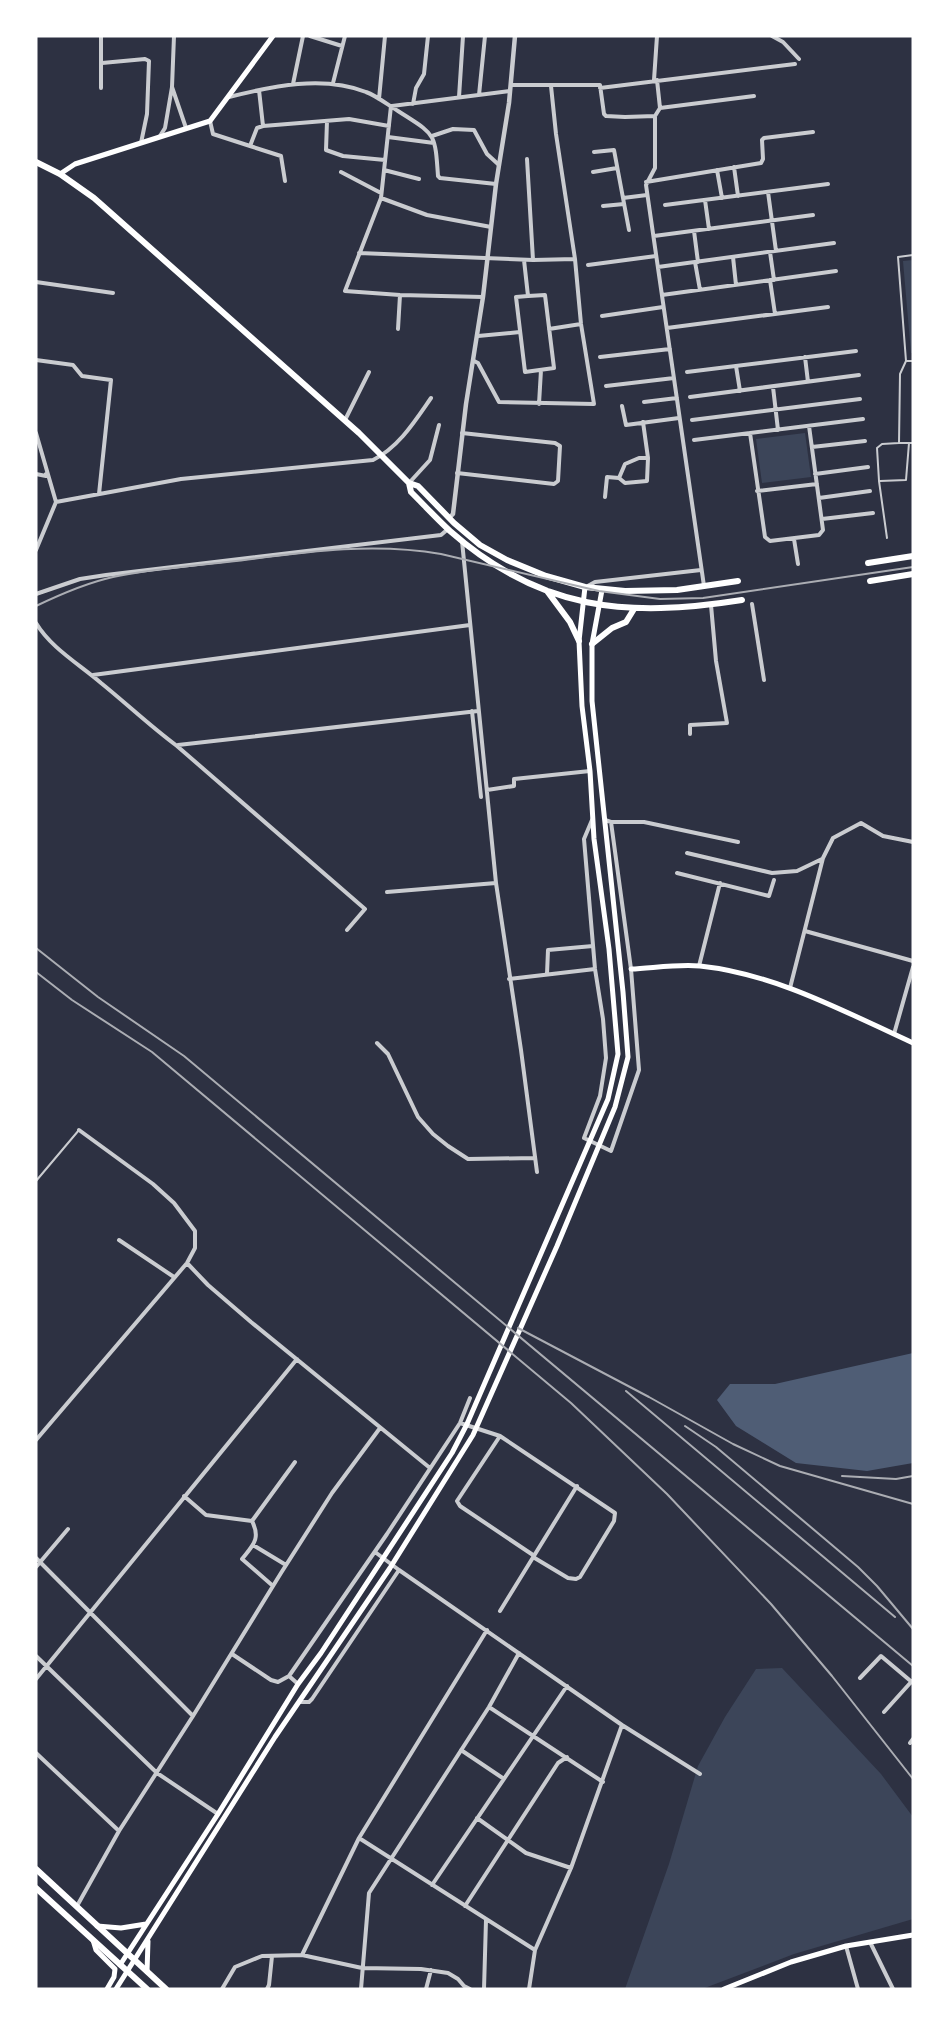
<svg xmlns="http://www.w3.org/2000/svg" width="949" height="2025" font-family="Roboto,sans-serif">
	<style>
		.green { fill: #3c4559 }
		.water { fill: #4f5d75 }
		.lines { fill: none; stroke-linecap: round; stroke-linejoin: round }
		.service { stroke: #caccd0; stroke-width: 2 }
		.minor { stroke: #caccd0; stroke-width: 4 }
		.tertiary { stroke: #caccd0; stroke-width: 4.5 }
		.secondary { stroke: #fff; stroke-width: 5 }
		.primary { stroke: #fff; stroke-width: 6 }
		.rail { stroke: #abadb3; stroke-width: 2 }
	</style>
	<rect width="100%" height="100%" fill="#2d3142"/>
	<path class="green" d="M913 260V353H911L903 261Z
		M805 433 811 477 762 483 756 439Z
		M782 1668 881 1774 913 1817V1919L794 1954 702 1989H625L669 1864 698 1766 725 1717 756 1669Z"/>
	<path class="water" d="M913 1353V1463L867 1471 796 1463 736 1426 717 1400 730 1384H775Z"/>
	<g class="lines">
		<path class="service" d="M906 361 898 257 913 255
			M913 361H906L900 374 899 443H913
			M880 481 906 480 909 443
			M887 538 879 481 877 448 882 444 899 443
			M36 1181 79 1130"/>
		<path class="minor" d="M101 36V88
			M174 36 172 87 186 128
			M310 36 342 46
			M772 36 783 42 799 59
			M102 63 145 59 149 61 147 114 141 143
			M654 80 657 36
			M657 80 660 108
			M333 83 345 36
			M293 84 303 36
			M511 85H600L604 114 606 116 625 117 655 116
			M600 88 795 64
			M259 90 263 126 349 119 389 126
			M479 95 485 36
			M229 97C273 86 323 75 366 92 377 96 388 105 398 111 435 135 435 131 438 176L440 178 496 184
			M459 97 463 36
			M379 99 385 36
			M413 104 416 88 424 74 428 36
			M391 106 381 198 345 291 400 295 483 297
			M392 106 510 91
			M210 121 213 134 250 146 257 128 263 126
			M327 121 326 150 343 156 385 160
			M160 136 165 128 172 87
			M432 136 453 129 474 130 487 154 499 165
			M388 137 434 143
			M250 146 281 156 285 181
			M594 152 614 150 629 230
			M527 159 533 260
			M734 167 738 196
			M384 170 419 179
			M717 170 722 198
			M341 172 381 193
			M593 172 617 168
			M646 182 761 163 763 159 762 140 764 138 813 132
			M768 192 776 251
			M381 198 427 215 491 227
			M623 198 647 195
			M705 200 709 229
			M665 205 828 184
			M603 206 624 204
			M694 231 698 262
			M654 236 813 215
			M770 252 774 280
			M359 253 533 260 575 259
			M733 257 736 285
			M524 260 528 296 516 297 525 372 554 368 545 295 528 296
			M695 262 700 290
			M588 265 656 256
			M658 267 834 243
			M770 280 775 314
			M36 282 113 293
			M662 295 836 271
			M602 316 663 307
			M667 328 828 307
			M398 329 400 295
			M549 329 581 324
			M478 336 520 332
			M600 357 670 349
			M805 357 808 382
			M36 360 73 365 82 376 111 380 99 494
			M474 361 478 363 499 402 594 404 581 324 575 259 556 134 551 86
			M736 366 740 391
			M687 372 856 351
			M606 386 674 378
			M773 387 778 430
			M690 397 859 375
			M644 402 677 398
			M539 404 541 370
			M622 406 626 425 679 418
			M345 420 369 372
			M692 420 860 399
			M36 433 56 502 36 550
			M750 433 765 537 770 541 819 535 823 530 809 426
			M694 440 863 419
			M812 447 865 441
			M457 473 554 484 558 481 560 446 555 443 462 433
			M36 474 46 476V474
			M815 474 868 467
			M619 478 625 483 647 481 648 458
			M409 483 430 460 439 425
			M757 491 817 484
			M605 497 607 477 619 478 625 464 639 458H648L643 422
			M819 498 870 491
			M56 502 181 479 373 460C399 447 415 421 431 398
			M822 519 873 513
			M794 539 798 564
			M462 541 496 883 521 1050 537 1172
			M704 586 646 185 655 168V116L660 108 754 96
			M586 587 595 582 701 570
			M36 594 80 579 106 575 441 535 448 529
			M752 604 764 680
			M36 623C51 648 79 664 101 683 127 704 150 726 177 746L365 909 347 930
			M93 675 470 625
			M472 711 481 797
			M690 734V725L727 723 716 661 711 605
			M178 745 478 711
			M487 790 514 786V779L590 771
			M592 820 584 839 595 969 603 1019 606 1058 600 1096 584 1138 611 1151 639 1070 631 969 611 822 605 820
			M611 822H644L738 842
			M687 853 772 873 797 871 822 859
			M677 873 769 896 774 880
			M387 892 496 883
			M805 931 913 961
			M699 966 720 883
			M547 974 548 950 593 946
			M509 979 595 969
			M790 988 823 858 833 838 861 823 883 836 913 842
			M894 1034 913 967
			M377 1043 388 1054 418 1117 433 1134 448 1146 468 1159 535 1158
			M119 1240 174 1277
			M187 1263 208 1285 251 1322 430 1468
			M460 1423 500 1436 615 1513 614 1521 580 1577 576 1579 568 1578 533 1557
			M500 1436 457 1501 460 1506 533 1555
			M36 1440 187 1263 195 1248V1231L174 1203 153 1184 79 1130
			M184 1496 206 1515 252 1521
			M253 1545 286 1565
			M36 1558 193 1716
			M36 1567 68 1529
			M399 1570 622 1725 700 1774
			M273 1586 242 1559C253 1545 261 1539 252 1521L295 1462
			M500 1611 577 1486
			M232 1654 271 1680 278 1682 289 1676
			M36 1656 157 1773 218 1814
			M860 1678 881 1656 913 1683
			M36 1679 297 1359
			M298 1684 289 1676 387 1534 460 1423 470 1398
			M299 1702H309L312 1699 399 1570 375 1552
			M489 1707 603 1782
			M884 1712 912 1681
			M910 1743 913 1739
			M461 1750 504 1779
			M36 1753 119 1831
			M477 1818 526 1853 571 1868
			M359 1838 535 1950
			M432 1885 567 1686
			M77 1906 119 1831 193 1716 281 1573 332 1493 380 1428
			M465 1906 558 1763 567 1757
			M870 1942 893 1989
			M846 1946 858 1989
			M302 1955 359 1838 487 1630
			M222 1989 235 1967 262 1956 302 1955 362 1968 421 1969 448 1973 458 1979 464 1986 470 1989
			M267 1989 269 1985 272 1956
			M361 1989 369 1893 489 1707 519 1653
			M426 1989 431 1970
			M484 1989 486 1920
			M529 1989 535 1950 571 1868 622 1725"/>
		<path class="tertiary" d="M449 518 453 514 466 404 483 297 496 184 509 103 515 36"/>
		<path class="secondary" d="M60 174 75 164 210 121 273 36
			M631 969C653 968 678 964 700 966 776 974 845 1012 913 1043
			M97 1926 121 1928 146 1924
			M93 1940 96 1950 115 1969 114 1977 107 1989
			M120 1965 218 1814 298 1684 321 1653 452 1453 467 1424 608 1099 618 1054 609 949 594 839 590 771 582 706 579 641 585 587
			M147 1972 148 1941
			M116 1989 275 1737 390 1568 473 1435 557 1246 615 1107 628 1057 623 992 592 701V644L602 590
			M724 1989 791 1962 846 1946 913 1935"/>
		<path class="primary" d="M36 162 60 174 94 198 359 433 409 483 418 486 454 523 480 545 507 560 546 576 585 587 625 591 677 590 738 581
			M409 483 411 492C424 505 437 519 450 531 541 611 627 618 742 600
			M868 563 913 556
			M870 581 913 574
			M547 591 570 622 579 641
			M592 644 612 628 626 622 634 609
			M36 1869 166 1989
			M36 1888 147 1989"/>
		<path class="rail" d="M36 606C61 594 86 583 113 577 153 568 195 566 236 561 305 552 371 542 441 554L599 591 660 599 703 598 913 567
			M36 948 98 997 184 1056 913 1666
			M36 972 72 1000 152 1052 571 1403 667 1494 771 1604 832 1676 913 1779
			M518 1328 649 1397 733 1444 780 1466 913 1504
			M626 1391 895 1617
			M685 1426 716 1447 858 1567 877 1586 913 1629
			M842 1476 896 1479 913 1476"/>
	</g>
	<rect width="949" height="2025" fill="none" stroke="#ffffff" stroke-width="75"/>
</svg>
